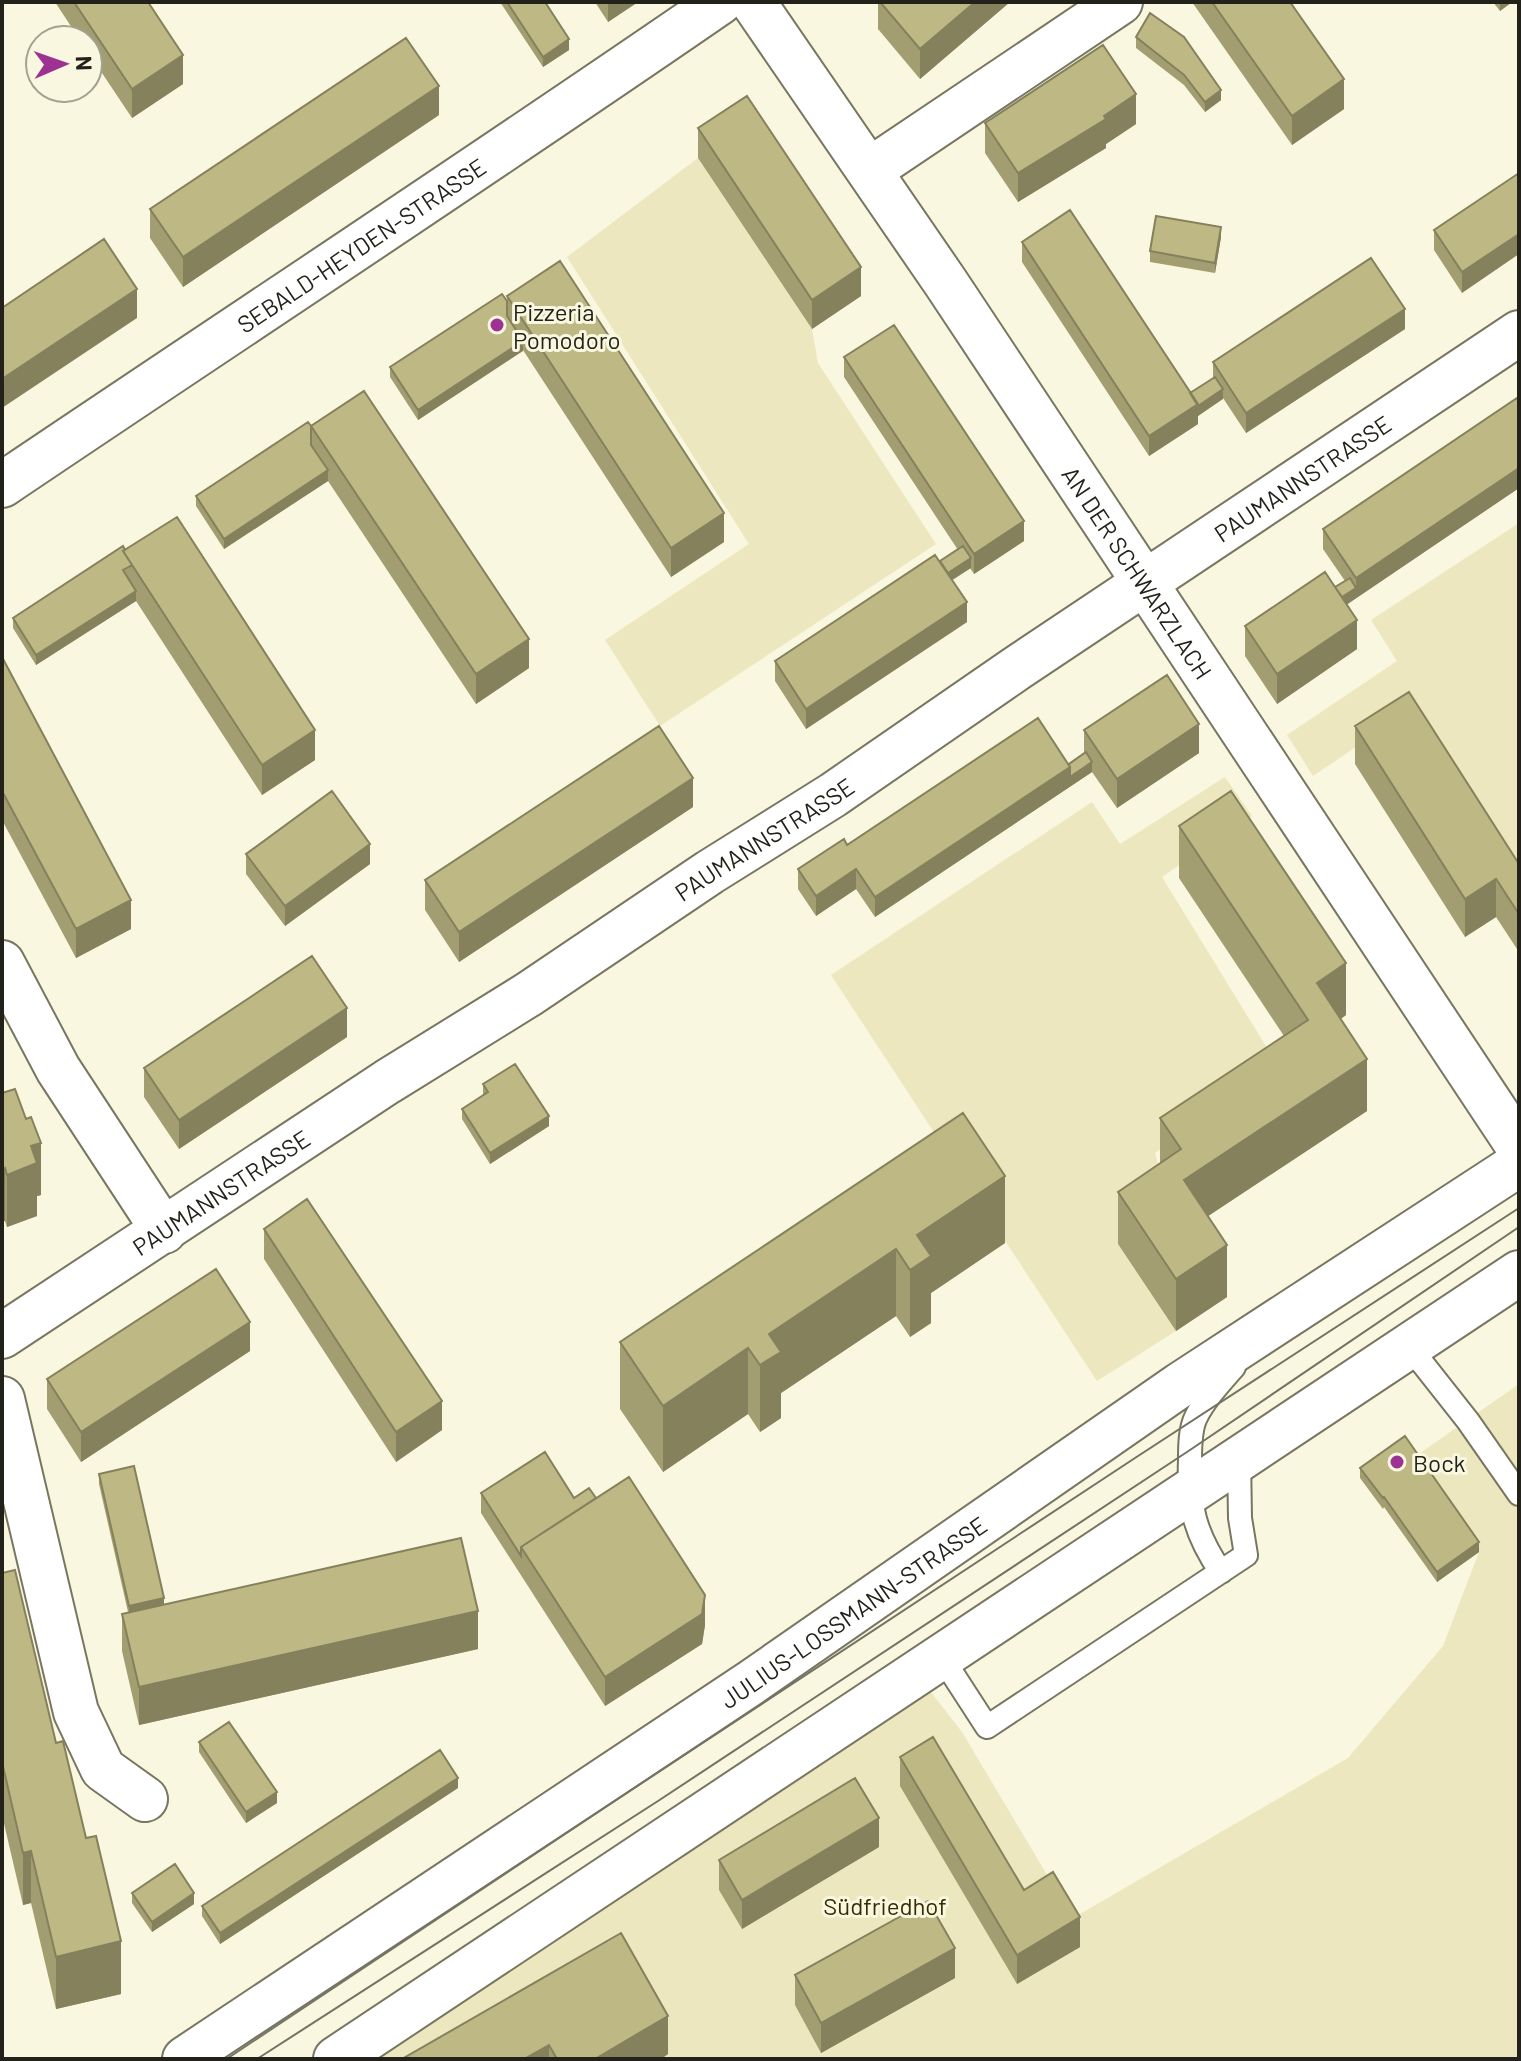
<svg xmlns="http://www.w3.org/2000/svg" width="1521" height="2061" font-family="Barlow,sans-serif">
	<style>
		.green { fill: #ece7be }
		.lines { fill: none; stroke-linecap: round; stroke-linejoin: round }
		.lane-casing { stroke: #787661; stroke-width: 26 }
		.street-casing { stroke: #787661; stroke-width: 48 }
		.secondary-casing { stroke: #787661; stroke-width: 48 }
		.lane { stroke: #fff; stroke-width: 22 }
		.street { stroke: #fff; stroke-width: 44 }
		.secondary { stroke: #fff; stroke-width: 44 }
		.tram { stroke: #737264; stroke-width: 2 }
		.wall { fill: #a39e72 }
		.shaded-wall { fill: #85815c }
		.building { fill: #beb884; stroke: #85815c; stroke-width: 2 }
		.poi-dot { fill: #9d3293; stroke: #f9f7df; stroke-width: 3 }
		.labels { text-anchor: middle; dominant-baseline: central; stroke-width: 6; stroke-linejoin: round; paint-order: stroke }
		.street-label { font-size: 24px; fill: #23221a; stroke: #f9f7df }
		.poi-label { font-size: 24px; fill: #23221a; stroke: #f9f7df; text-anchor: start }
		.park-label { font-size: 24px; fill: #332e02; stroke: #f9f7df }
	</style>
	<rect width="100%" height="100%" fill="#f9f7df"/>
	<path class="green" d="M698 158 812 329 818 363 936 544 660 726 605 640 749 544 567 257Z
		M1519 523V865L1412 709 1313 776 1287 735 1397 661 1371 620Z
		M1225 777 1252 816 1162 877 1280 1069 1155 1153 1160 1170 1118 1244 1176 1331 1097 1381 831 975 1092 802 1120 844Z
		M1519 1384V2059H378L930 1691 962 1732 1059 1895 1075 1917 1348 1758 1443 1646 1479 1552 1413 1458Z"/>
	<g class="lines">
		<defs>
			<path id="lane" d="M1408 1345 1468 1421 1519 1494
				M1221 1572C1195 1534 1188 1506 1190 1460 1190 1447 1190 1429 1196 1417 1205 1399 1220 1383 1234 1367
				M941 1656 987 1727 1246 1555 1240 1518 1239 1458"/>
			<g id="street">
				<path id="s1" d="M753 2 946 283 1519 1147"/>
				<path d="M870 170 1120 2"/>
				<path id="s2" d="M2 485C241 324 482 166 720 2"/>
				<path d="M2 963 58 1069 164 1231"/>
				<path id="s3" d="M2 1336 387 1082 529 994 710 872 833 795 1017 668 1519 333"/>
				<path d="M2 1399 76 1712 103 1769 145 1799"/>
			</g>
			<g id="secondary">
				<path id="s4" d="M185 2059 752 1682 1180 1385 1519 1164"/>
				<path d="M336 2059 1519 1273"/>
			</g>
		</defs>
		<use href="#lane" class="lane-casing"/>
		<use href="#street" class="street-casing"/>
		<use href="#secondary" class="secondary-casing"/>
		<use href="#lane" class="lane"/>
		<use href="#street" class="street"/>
		<use href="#secondary" class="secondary"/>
		<path class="tram" d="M223 2059 1135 1458 1519 1208
			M257 2059 658 1801 1190 1450 1519 1227"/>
	</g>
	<path class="wall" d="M55 2H148L183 84 132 118 88 52V40H80Z
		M500 2H545L569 50 543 67Z
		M595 2H638L608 22Z
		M878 2H1010L920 79 878 29Z
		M1192 2H1290L1344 109 1292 145Z
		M1493 2H1512L1500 11Z
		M1136 37 1221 100 1205 112 1184 85 1136 48Z
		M439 115 183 287 150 238V209Z
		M985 123 1136 124 1106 144V148L1018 202 985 153Z
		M698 128 861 296 812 329 698 158Z
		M1519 173 1462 293 1434 250V230Z
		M1221 237 1215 273 1150 262V251Z
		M1022 242 1190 393 1213 378V362L1405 329 1246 433 1223 398 1198 416V424L1149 456 1022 262Z
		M507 296 724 542 671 577 523 350 418 420 390 377V367L507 301Z
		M844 357 1024 541 974 574 970 568 952 580 967 622 806 729 775 681V661L958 550 844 377Z
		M1519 402V488L1347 604 1357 649 1277 704 1245 656V626L1335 587 1345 581 1323 549V529Z
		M311 426 529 668 476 704 328 481 224 549 196 506V496Z
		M123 546 315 760 262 795 136 601 36 665 13 628V618Z
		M2 657 131 929 76 958 2 820Z
		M1355 726 1519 864V952L1496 917 1465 937 1355 764Z
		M1084 730 1199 753 1117 808 1092 772 875 917 856 889 816 916 798 889V869L847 845 1069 764 1084 754Z
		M693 807 459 962 425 910V880Z
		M1179 826 1346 1015 1341 1019 1367 1111 1208 1216 1227 1297 1176 1331 1118 1244V1192L1160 1163V1118L1284 1036 1179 878Z
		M246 854 370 864 285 926 246 874Z
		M347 1037 179 1149 144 1097V1068Z
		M483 1084 549 1126 490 1164 462 1119V1109L483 1096Z
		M2 1093 41 1195 37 1196V1216L7 1227 5 1221Z
		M963 1113 1005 1243 931 1293V1323L910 1337 896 1316 781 1393V1418L760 1432 748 1414 663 1472 620 1409V1342Z
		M264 1229 442 1430 396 1462 264 1259Z
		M250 1351 81 1462 47 1409V1379Z
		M1360 1468 1479 1552 1437 1582 1384 1507 1383 1509 1360 1478Z
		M99 1474 164 1604 478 1649 139 1725 122 1651V1614L128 1612 99 1484Z
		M481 1493 596 1498 705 1625 702 1644 605 1706 481 1513Z
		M2 1573 56 1743 121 1994 56 2009 31 1903 23 1905 2 1815Z
		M199 1742 277 1803 246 1823 199 1752Z
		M900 1757 1024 1890 1080 1947 1017 1984 900 1786Z
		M458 1788 220 1944 202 1916V1906Z
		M879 1847 742 1929 719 1890V1860Z
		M132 1893 194 1904 152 1932 132 1903Z
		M621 1933 668 2054 661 2059H402Z
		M795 1975 955 1978 821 2053 795 2005Z"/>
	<path class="shaded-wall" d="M608 2H638L608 22Z
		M975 2H1010L920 79V49Z
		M1500 2H1512L1500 11Z
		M569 39V50L543 67V57Z
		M183 55V84L132 118V89Z
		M1344 79V109L1292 145V116Z
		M439 86V115L183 287V257Z
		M1221 90V100L1205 112V102Z
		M1136 94V124L1106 144V148L1018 202V173Z
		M1221 227V237L1215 273V263Z
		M1519 234V254L1462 293V272Z
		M861 267V296L812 329V300Z
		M137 289V318L2 408V379Z
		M1405 309V329L1246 433V413Z
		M523 341V351L418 420V410Z
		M1223 389V399L1198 416V424L1149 456V436Z
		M1519 468V488L1333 614V603L1356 588V578Z
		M328 470V481L224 549V539Z
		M724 513V542L671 577V548Z
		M1024 521V541L974 574V554Z
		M971 558V568L943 586V576Z
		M136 591V601L36 665V655Z
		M967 602V622L806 729V709Z
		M1357 620V649L1277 704V674Z
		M529 639V668L476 704V674Z
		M1199 724V753L1117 808V779Z
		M315 730V760L262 795V765Z
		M1092 762V772L875 917V897L1070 767Z
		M693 778V807L459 962V932Z
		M370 844V864L285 926V906Z
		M856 869V889L816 916V896Z
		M1496 879V917L1465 937V899Z
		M131 900V929L76 958V929Z
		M1346 963V1015L1317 1035V983Z
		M347 1008V1037L179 1149V1120Z
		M1367 1059V1111L1184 1232V1180Z
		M549 1116V1126L490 1164V1153Z
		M41 1143V1195L37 1196V1216L7 1227V1175L31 1146Z
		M5 1168V1221L2 1222V1170Z
		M1005 1176V1243L931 1293V1323L910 1337V1270L917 1235Z
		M1227 1245V1297L1176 1331V1279Z
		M896 1249V1316L781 1393V1418L760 1432V1365L769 1334Z
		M250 1322V1351L81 1462V1432Z
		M748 1348V1414L663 1472V1406Z
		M442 1401V1430L396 1462V1432Z
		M1479 1542V1552L1437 1582V1572Z
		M705 1595V1625L702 1644 605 1706V1677Z
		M164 1598V1608L129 1616V1606Z
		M478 1611V1649L139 1725V1687Z
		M458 1778V1788L220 1944V1933Z
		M277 1792V1803L246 1823V1812Z
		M879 1818V1847L742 1929V1900Z
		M31 1851V1903L23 1905V1853Z
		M194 1893V1904L152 1932V1922Z
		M1080 1917V1947L1017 1984V1955Z
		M121 1941V1994L56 2009V1957Z
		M955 1948V1978L821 2053V2023Z
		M668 2016V2054L661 2059H595Z
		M549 2045V2059H524Z"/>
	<path class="building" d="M74 2H148L183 55 132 89Z
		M507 2H545L569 39 543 57Z
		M880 2H975L920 49Z
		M1212 2H1290L1344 79 1292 116Z
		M1150 13 1184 37 1221 90 1205 102 1184 75 1136 37Z
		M406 38 439 86 183 257 150 209Z
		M1103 45 1136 94 1104 116 1106 119 1018 173 985 123Z
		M747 96 861 267 812 300 698 128Z
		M1519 173V234L1462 272 1434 230Z
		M1070 210 1198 404 1149 436 1022 242Z
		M1156 216 1221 227 1215 263 1150 251Z
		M104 239 137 289 2 379V308Z
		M1371 258 1405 309 1246 413 1213 362Z
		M560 261 724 513 671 548 507 296Z
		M502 294 507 301V316L523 341 418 410 390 367Z
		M894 325 1024 521 974 554 844 357Z
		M1215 377 1223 389 1198 406 1190 393Z
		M364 391 529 639 476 674 311 426Z
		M1517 398 1519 402V468L1356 578 1323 529Z
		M308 422 311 426V445L328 470 224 539 196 496Z
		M177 517 315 730 262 765 123 551Z
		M123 546 125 550 123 551 132 565 123 570 136 591 36 655 13 618Z
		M963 546 971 558 948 573 940 561Z
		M935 555 967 602 806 709 775 661Z
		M1325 572 1357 620 1277 674 1245 626Z
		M1350 578 1356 588 1342 597 1335 587Z
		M2 657 131 900 76 929 2 791Z
		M1167 675 1199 724 1117 779 1084 730Z
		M1409 692 1519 864V914L1496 879 1465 899 1355 726Z
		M1038 718 1070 767 875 897 856 869 816 896 798 869 844 839 847 845Z
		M659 726 693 778 459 932 425 880Z
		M1086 752 1092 762 1070 777V767L1069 764Z
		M332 791 370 844 285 906 246 854Z
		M1231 791 1346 963 1317 983 1367 1059 1184 1180 1227 1245 1176 1279 1118 1192 1181 1149 1160 1118 1308 1020 1179 826Z
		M312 956 347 1008 179 1120 144 1068Z
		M515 1064 549 1116 490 1153 462 1109 488 1092 483 1084Z
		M15 1089 26 1119 31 1117 41 1143 31 1146 37 1163 7 1175 5 1168 2 1170V1093Z
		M963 1113 1005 1176 917 1235 931 1256 910 1270 896 1249 769 1334 781 1352 760 1365 748 1348 663 1406 620 1342Z
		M307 1199 442 1401 396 1432 264 1229Z
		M216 1269 250 1322 81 1432 47 1379Z
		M1405 1436 1479 1542 1437 1572 1384 1497 1383 1498 1360 1468Z
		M545 1452 574 1498 589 1488 596 1498 521 1547V1556L481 1493Z
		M134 1466 164 1598 129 1606 99 1474Z
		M629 1477 705 1595 702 1614 605 1677 521 1547Z
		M461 1538 478 1611 139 1687 122 1614Z
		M15 1570 56 1743 63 1741 86 1838 96 1836 121 1941 56 1957 31 1851 23 1853 2 1762V1573Z
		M229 1722 277 1792 246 1812 199 1742Z
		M933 1737 1024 1890 1053 1872 1080 1917 1017 1955 900 1757Z
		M440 1750 458 1778 220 1933 202 1906Z
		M855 1778 879 1818 742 1900 719 1860Z
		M175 1864 194 1893 152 1922 132 1893Z
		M928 1901 955 1948 821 2023 795 1975Z
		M621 1933 668 2016 595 2059H557L549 2045 524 2059H402Z"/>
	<g class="poi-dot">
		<circle cx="497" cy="325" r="8"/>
		<circle cx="1397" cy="1462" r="8"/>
	</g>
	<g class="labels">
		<g class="street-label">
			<text stroke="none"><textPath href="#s2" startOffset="432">SEBALD-HEYDEN-STRASSE</textPath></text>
			<text stroke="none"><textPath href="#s3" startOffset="1558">PAUMANNSTRASSE</textPath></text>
			<text stroke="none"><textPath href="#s1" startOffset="688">AN DER SCHWARZLACH</textPath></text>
			<text stroke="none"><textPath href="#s3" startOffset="910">PAUMANNSTRASSE</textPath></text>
			<text stroke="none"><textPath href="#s3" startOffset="262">PAUMANNSTRASSE</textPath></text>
			<text stroke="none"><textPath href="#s4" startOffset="804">JULIUS-LOSSMANN-STRASSE</textPath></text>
		</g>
		<g class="poi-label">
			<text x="513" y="311">Pizzeria<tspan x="513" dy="28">Pomodoro</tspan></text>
			<text x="1413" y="1462">Bock</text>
		</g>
		<g class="park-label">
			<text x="885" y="1905">Südfriedhof</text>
		</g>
	</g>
	<rect width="1521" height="2061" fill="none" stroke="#23221a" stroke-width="8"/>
	<g transform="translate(64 64) rotate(88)"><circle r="38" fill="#f9f7df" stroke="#a3a290" stroke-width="2"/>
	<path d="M0-6L14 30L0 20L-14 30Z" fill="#9d3293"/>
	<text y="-12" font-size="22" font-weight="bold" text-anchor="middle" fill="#23221a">N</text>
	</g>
</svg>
